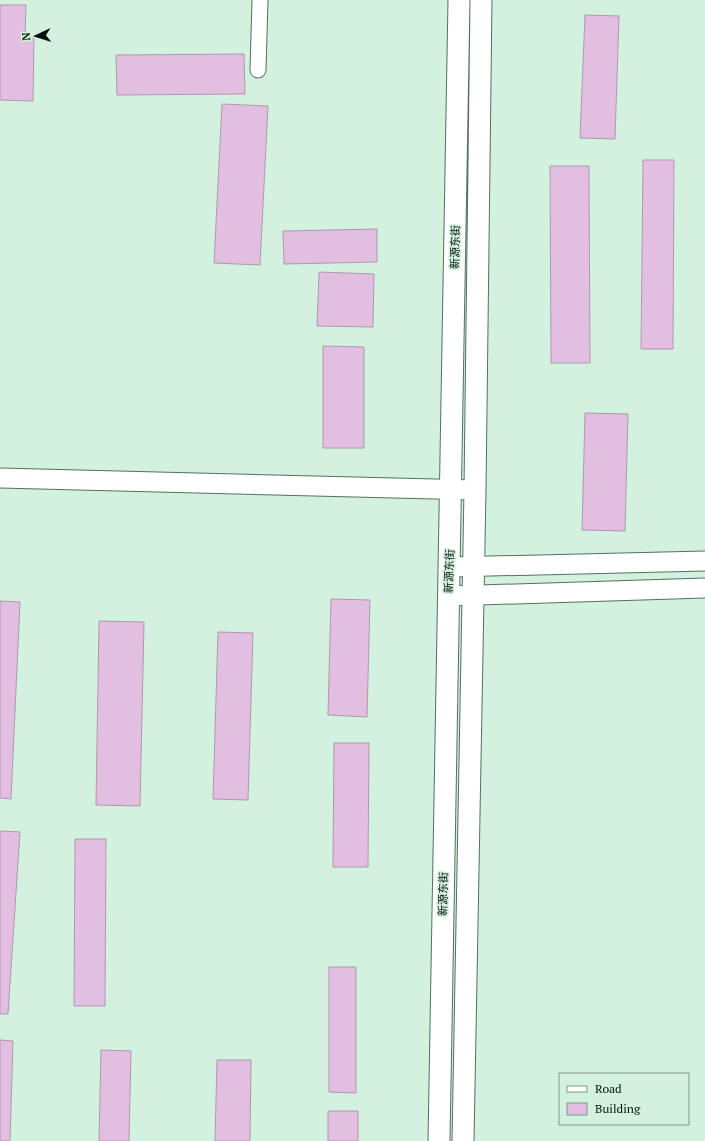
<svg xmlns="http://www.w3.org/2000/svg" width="705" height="1141" font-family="'PT Serif','Noto Sans SC',serif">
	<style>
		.building { fill: #e2bfe1; stroke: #af98ae }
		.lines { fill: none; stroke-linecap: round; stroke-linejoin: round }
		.minor-casing { stroke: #547060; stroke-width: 17 }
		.tertiary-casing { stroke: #547060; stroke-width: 21 }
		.secondary-casing { stroke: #547060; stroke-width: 23 }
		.minor { stroke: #fff; stroke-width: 15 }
		.tertiary { stroke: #fff; stroke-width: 19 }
		.secondary { stroke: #fff; stroke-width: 21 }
		.labels { text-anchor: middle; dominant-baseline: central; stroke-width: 3; stroke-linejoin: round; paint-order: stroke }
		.street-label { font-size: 11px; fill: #06100a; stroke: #d2f1df }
	</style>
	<rect width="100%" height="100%" fill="#d2f1df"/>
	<path class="building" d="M0 5H26L25 36H34L33 101 0 100Z
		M585 15 619 16 615 139 580 138Z
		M244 54 245 94 117 95 116 55Z
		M222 104 268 106 260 265 214 263Z
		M643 160H674L673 349H641Z
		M550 166H589L590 363H551Z
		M377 229V262L284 264 283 231Z
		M319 272 374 274 373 327 317 326Z
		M323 346 364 347V448H323Z
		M585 413 628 414 625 531 582 530Z
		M331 599 370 600 367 717 328 715Z
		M0 601 20 602 11 799 0 798Z
		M99 621 144 622 140 806 96 805Z
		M218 632 253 633 248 800 213 799Z
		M334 743H369L368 867H333Z
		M0 831 20 832 8 1014H0Z
		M75 839H106L105 1006H74Z
		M329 967H356V1093L329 1092Z
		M0 1040 13 1041 10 1141H0Z
		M101 1050 131 1051 129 1141H99Z
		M217 1060H251L250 1141H215Z
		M328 1111H358V1141H328Z"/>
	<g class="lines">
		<defs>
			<path id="minor" d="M258 70 260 0"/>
			<path id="tertiary" d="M0 478 475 490
				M450 567 705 561
				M448 596 705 588"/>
			<path id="secondary" d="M439 1141 459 0
				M463 1141 475 490 481 0"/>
		</defs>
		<use href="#minor" class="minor-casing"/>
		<use href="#tertiary" class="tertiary-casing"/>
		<use href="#secondary" class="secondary-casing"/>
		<use href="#minor" class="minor"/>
		<use href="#tertiary" class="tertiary"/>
		<use href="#secondary" class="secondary"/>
	</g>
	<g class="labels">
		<g class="street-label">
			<text transform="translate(455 247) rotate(-89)">新源东街</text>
			<text transform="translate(449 571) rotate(-88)">新源东街</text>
			<text transform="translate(443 894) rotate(-89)">新源东街</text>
		</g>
	</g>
	<rect x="559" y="1073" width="130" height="52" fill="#d2f1df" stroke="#80978a"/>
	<rect x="567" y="1086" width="20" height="6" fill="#ffffff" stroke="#80978a"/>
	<text x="595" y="1093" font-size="12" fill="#06100a">Road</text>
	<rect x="567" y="1103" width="20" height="12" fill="#e2bfe1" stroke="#80978a"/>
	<text x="595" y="1113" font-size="12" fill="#06100a">Building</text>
	<g transform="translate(36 36) rotate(266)" stroke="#d2f1df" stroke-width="3" paint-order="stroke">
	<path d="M0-3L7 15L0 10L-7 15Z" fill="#06100a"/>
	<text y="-6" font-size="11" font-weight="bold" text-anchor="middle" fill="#06100a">N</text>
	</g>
</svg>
